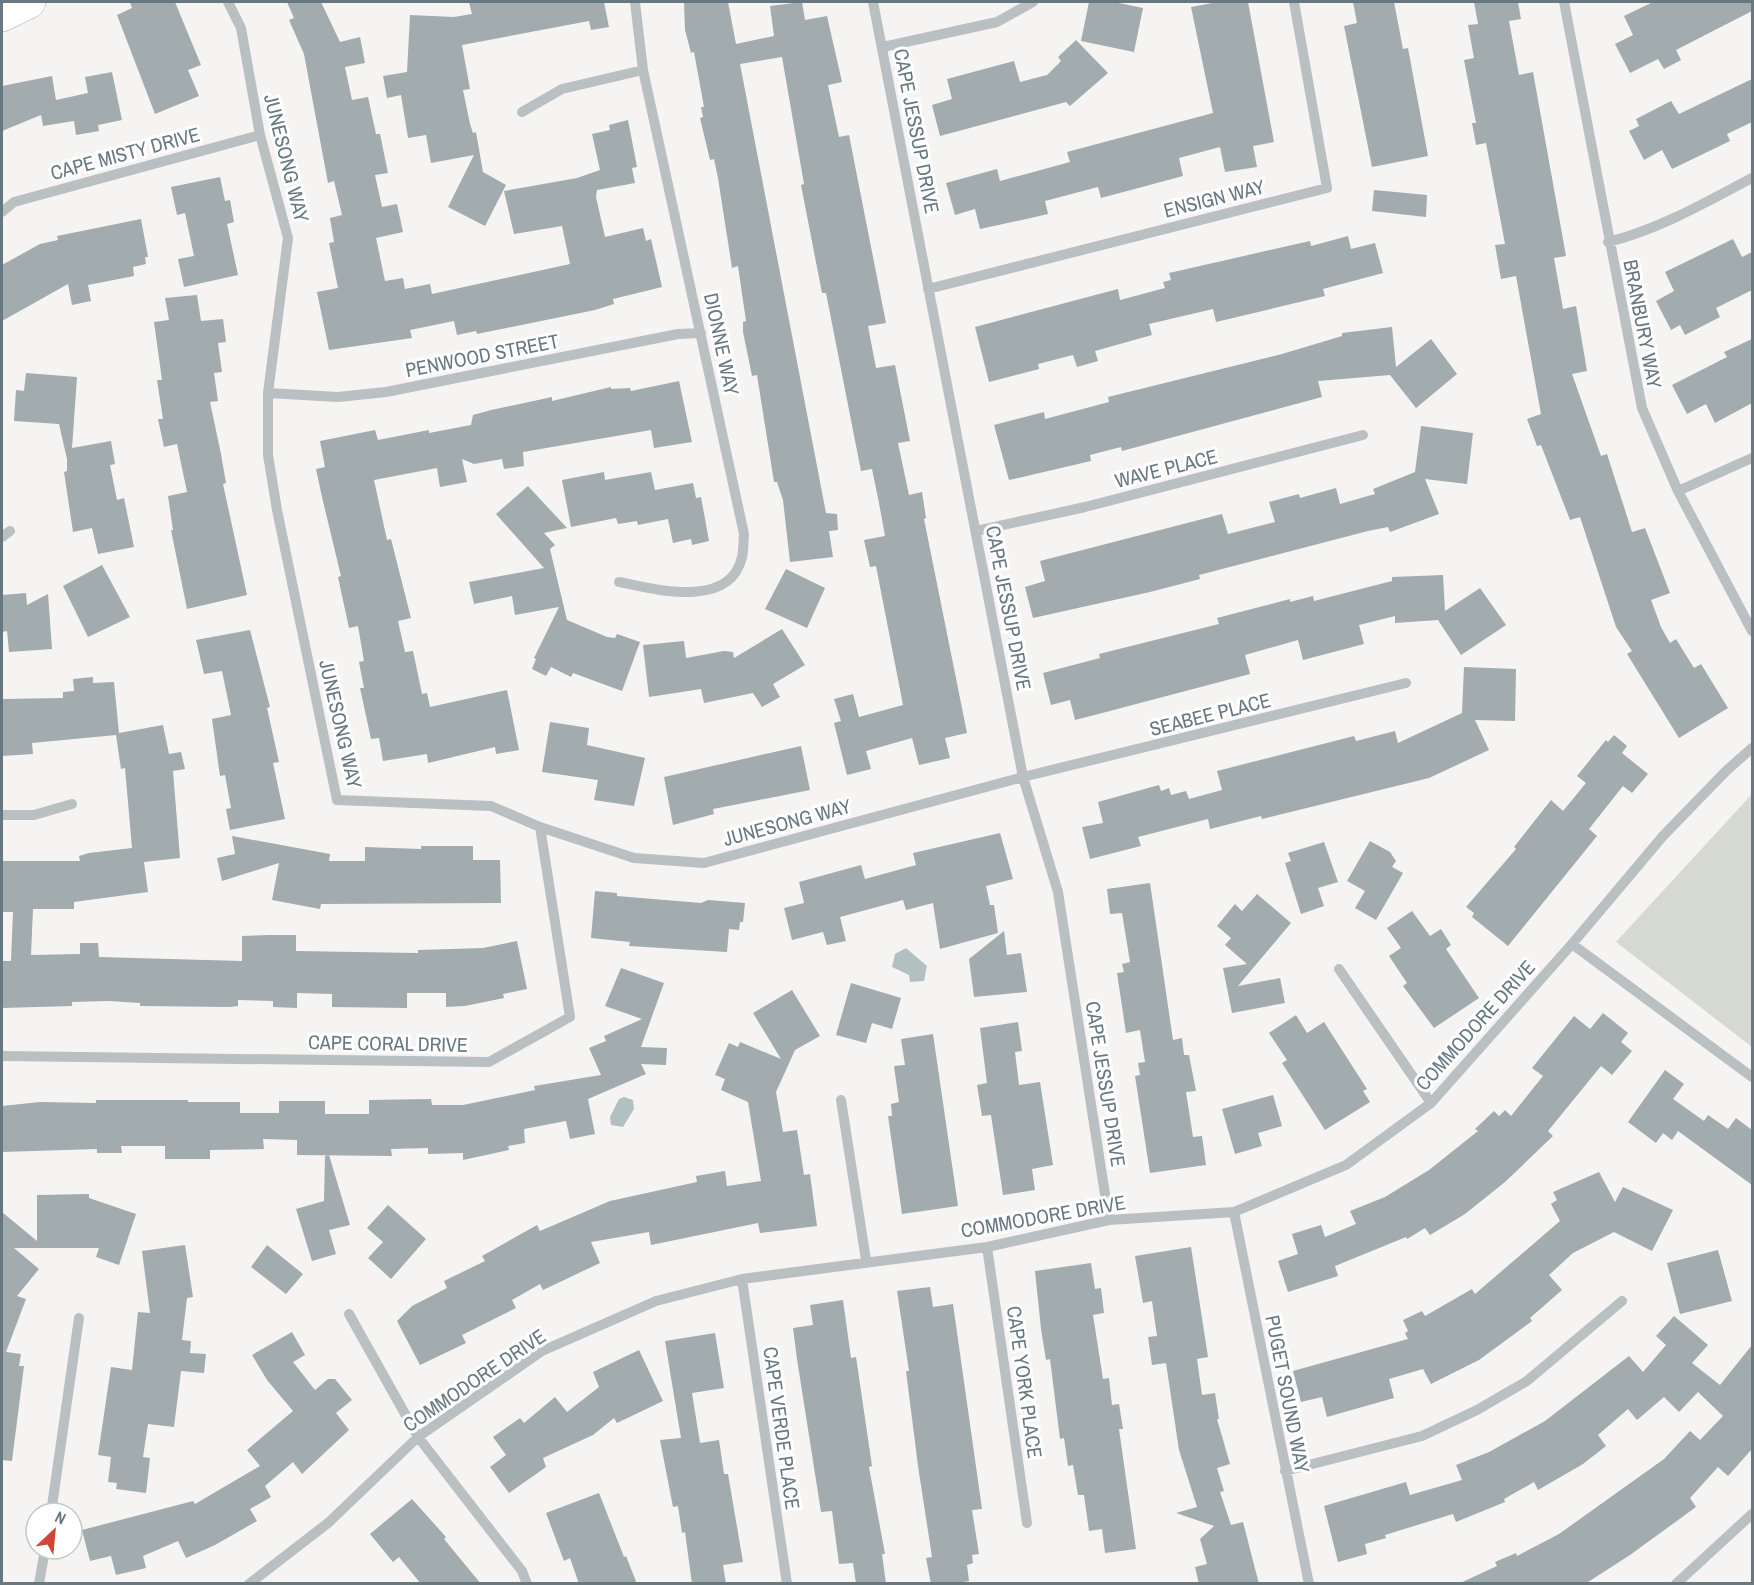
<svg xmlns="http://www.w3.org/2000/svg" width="1754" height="1585" font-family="'Archivo Narrow',sans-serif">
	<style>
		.green { fill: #d5d9d1 }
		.water { fill: #b2c0c2 }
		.building { fill: #a2abae }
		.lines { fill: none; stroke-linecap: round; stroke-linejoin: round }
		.major-casing { stroke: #aeb3b6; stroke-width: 34 }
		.minor { stroke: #babfc1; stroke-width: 10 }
		.major { stroke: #fff; stroke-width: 33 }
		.labels { text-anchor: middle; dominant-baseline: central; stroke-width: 6; stroke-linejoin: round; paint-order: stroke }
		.street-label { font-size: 20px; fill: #677880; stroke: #fff }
	</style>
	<rect width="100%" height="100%" fill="#f5f4f2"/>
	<path class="green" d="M1752 794V1047L1616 942Z"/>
	<path class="water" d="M906 948 927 966 924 981 910 982 909 975 892 967 895 954Z
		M624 1097 633 1100 634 1109 623 1127 611 1125 610 1117 619 1099Z"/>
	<path class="building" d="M130 2H175L201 65 188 70 199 96 155 114 117 15 132 8Z
		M287 2H321L340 42 360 37 365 63 345 67 352 100 368 97 376 134H380L388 173 375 175 382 207 397 204 403 232 376 238 385 281 403 278 405 289 430 284 432 294 570 264 562 226 514 234 504 191 577 178 600 170 592 134 610 130 609 125 628 120 637 167 632 168 635 183 597 190 596 197 605 237 643 228 646 241 651 239 662 287 613 299 614 304 595 310 477 334 476 331 457 335 454 321 410 330 412 338 329 350 317 292 338 288 329 243 334 242 330 218 342 215 334 181 328 183 304 54 289 20 294 18Z
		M469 2H604L609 27 591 30 589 21 462 45 470 89 463 90 470 124 473 133 476 132 483 172 506 185 485 226 448 207 474 155 431 163 426 135 408 138 401 95 387 98 383 76 407 72 410 15 454 17 472 14Z
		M684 2H728L736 44 774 36 770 6 802 2 805 20 827 16 842 82 828 85 839 137 849 135 886 323 868 326 876 368 895 365 910 441 898 443 909 495 922 492 926 518 924 519 967 733 945 738 950 758 919 765 912 738 866 751 871 769 847 775 834 723 841 721 834 699 853 694 859 717 903 705 876 566 870 567 864 540 885 536 879 503 872 469 861 471 826 293H822L801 185 804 184 782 57 740 64 826 513 837 514 838 530 829 531 833 557 790 562 783 500 777 482H774L757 375 752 376 743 332V322L746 321 738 266 732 268 718 178 714 159 710 160 700 118 703 117 701 107H704L694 52 691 53 685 30Z
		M1089 2H1114L1143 8 1134 52 1081 41Z
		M1218 2H1248L1274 142 1253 146 1257 167 1225 172 1220 147 1179 158 1183 176 1101 198 1098 187 1045 201 1048 214 1022 220 980 229 975 209 955 215 946 183 997 169 1000 181 1070 162 1067 152 1213 113 1191 7Z
		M1353 2H1394L1403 49 1408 48 1428 156 1372 167 1344 26 1357 23Z
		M1474 2H1518L1521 19 1509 21 1519 75 1533 72 1566 256 1554 258 1563 309 1576 306 1587 371 1572 374 1601 456 1607 454 1632 532 1645 528 1670 593 1651 600 1661 627 1670 643 1676 639 1694 668 1701 664 1728 708 1679 738 1627 654 1632 651 1616 627 1580 517 1570 520 1541 445 1537 446 1527 419 1541 414 1516 276 1501 279 1495 245 1505 244 1486 143 1476 145 1472 123H1476L1464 60 1474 58 1468 25 1478 24Z
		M1653 2H1752V11L1676 50 1681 60 1664 69 1658 59 1630 73 1615 44 1633 35 1624 16Z
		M1076 40 1108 73 1070 106 1066 102 940 136 932 105 952 99 947 79 1014 61 1020 82 1047 75 1061 61 1058 57Z
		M112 72 122 120 98 125 99 131 76 135 74 121 43 126 41 115 2 131V86L52 76 56 100 88 93 85 77Z
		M1752 79V122L1727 134 1730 141 1672 169 1662 150 1644 160 1629 131 1639 126 1636 119 1671 101 1679 114Z
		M220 177 225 201 230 200 234 222 227 224 238 275 184 287 178 259 194 256 185 213 177 215 171 187Z
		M1374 190 1427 195 1426 217 1372 211Z
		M141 219 148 257H145L146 264 133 267 134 276 88 285 91 301 72 305 68 284 2 321V265L40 244 58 240 57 236Z
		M1348 236 1351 249 1375 243 1383 273 1323 289 1325 296 1216 322 1213 309 1149 324 1152 335 1095 351 1098 361 1077 367 1073 355 1038 364 1039 369 989 382 975 327 1118 289 1120 300 1165 288 1163 282 1171 280 1169 273 1310 241 1311 246Z
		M1733 239 1742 257 1752 252V290L1716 308 1720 317 1685 335 1680 325 1671 330 1656 301 1674 291 1665 272Z
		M197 295 201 321 223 319 226 342 218 343 222 372 214 373 218 401 210 402 221 454 226 483 223 484 247 595 187 609 171 530H173L168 496 187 492 177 444 164 447 158 419H163L157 380H162L154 322 169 320 165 298Z
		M1392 327 1396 367 1431 339 1457 374 1416 408 1390 375 1318 381 1322 397 1122 451 1121 447 1090 455 1091 461 1009 480 994 425 1044 412 1045 419 1109 402 1108 397 1282 354 1342 336V333Z
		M1752 339V403L1715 423 1706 404 1687 414 1672 385 1727 357 1724 352Z
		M26 373 77 377 72 448 111 441 115 464 110 465 117 500 124 498 134 547 98 554 92 528 73 532 64 472 67 471V459L59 424 14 421 16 390 24 391Z
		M679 381 692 442 654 448 651 430 523 452 524 466 504 469 502 459 474 464 462 459 467 482 440 487 437 468 374 480 387 540 391 539 411 618 398 621 405 652 413 651 422 694 427 693 430 707 507 690 519 750 496 754 495 747 428 763 427 754 383 761 379 738 371 739 360 688H364L359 662 364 661 358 626 349 628 338 577 341 576 322 497 316 469 325 467 320 441 375 430 378 440 429 430V433L471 425 473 415 491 410 552 397V401L611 387V389L630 388 631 391Z
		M1421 426 1473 433 1467 484 1425 479 1439 514 1390 532 1388 527 1368 531 1199 575 1200 579 1150 592 1033 618 1025 587 1045 581 1040 561 1222 514 1228 534 1275 522 1269 502 1299 494 1300 498 1336 488 1340 504 1375 494 1373 489 1415 472Z
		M604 472 605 480 651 472 655 490 693 483 696 498 701 497 709 541 692 545 691 539 673 543 668 519 638 525 637 521 618 524 616 518 571 527 562 480Z
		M528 486 567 528 544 533 555 545 550 549 567 620 607 637 615 638 617 634 640 642 622 691 573 673 571 677 551 667 546 676 532 669 536 659 534 658 559 607 515 615 512 596 474 604 469 582 544 568 496 514Z
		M102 565 130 617 88 637 63 586Z
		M786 569 825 588 807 628 765 609Z
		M1443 575 1445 611 1480 588 1506 625 1461 655 1438 620 1395 623V616L1359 625 1364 644 1303 660 1298 640 1245 655 1250 674 1106 712 1075 720 1070 700 1051 705 1043 673 1100 658 1099 654 1219 624 1217 618 1290 599V602L1313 596 1314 601 1392 581V577Z
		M26 593 27 605 48 594 52 649 9 652 7 631 2 632V595Z
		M782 629 805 665 773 684 780 697 762 707 753 693 704 703 701 689 649 697 643 645 684 641 686 658 724 651 733 652 734 658Z
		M250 630 270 707 267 708 279 762 273 763 285 819 230 830 226 809 231 808 225 775 220 776 212 719 231 715 222 671 204 674 196 640Z
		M1464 667 1516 669 1515 721 1475 720 1489 750 1429 778 1262 819 1261 816 1210 829 1208 819 1138 837 1141 846 1090 859 1082 827 1103 823 1098 802 1159 785 1161 791 1169 788 1171 795 1186 791 1189 799 1222 790 1217 771 1354 736 1356 741 1395 731 1398 743 1462 713Z
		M93 677V683L114 682 119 733 163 725 169 754 181 752 185 769 173 771 180 858 144 862 148 892 74 902V909H33L31 955 80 954V943H98L99 957 242 961V936L270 935H296V951L418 953V950L483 948 517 941 527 989 503 994 504 998 465 1006 446 1007V993H407V1008L332 1007V994L297 993V1008L273 1007V1001L238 1000V1006L229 1007 140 1006V1003L109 1001 72 1002V1006L2 1008V961H11L13 912H2V861H80L79 856 89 853 132 848 125 768 121 769 116 735 32 743 33 754 2 756V699L63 698V692L74 691 73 679Z
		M550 722 589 728 587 745 645 758 634 806 594 800 598 780 542 772Z
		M1614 735 1627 746 1622 753 1648 774 1632 793 1623 786 1589 829 1597 836 1508 946 1472 917 1474 913 1466 907 1516 849 1514 847 1551 800 1563 811 1586 783 1577 776 1606 740 1608 742Z
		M801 746 810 790 713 809 714 814 673 825 664 777Z
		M1000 833 1013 879 986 886 990 905H994L998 933 940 949 933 903 906 910 903 900 840 917 846 941 827 945 823 932 792 940 784 908 804 903 799 882 861 865 865 879 916 865 913 853Z
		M232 836 330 854 329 861H365V847L421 849V846H473V860H500L501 903 321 904 320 909 272 900 279 863 222 881 217 858 235 854Z
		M1370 841 1390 852 1396 861 1392 867 1403 873 1376 920 1355 908 1365 891 1347 881Z
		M1324 842 1338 882 1318 888 1324 906 1301 914 1285 863 1291 861 1288 853Z
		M1150 883 1173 1040 1182 1038 1184 1055H1189L1196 1091 1186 1092 1193 1137 1202 1136 1206 1165 1150 1173 1135 1076 1140 1075 1138 1063 1145 1062 1140 1030 1126 1033 1117 973 1124 972 1122 964 1130 962 1122 913 1110 914 1107 889Z
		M595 891 617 893V896L701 903 708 900 745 903 743 922H740L739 930 729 929 727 952 629 946 630 942 591 938Z
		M1257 894 1291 923 1238 986 1280 978 1285 1003 1232 1013 1223 968 1247 964 1225 945 1231 938 1217 926 1235 904 1242 911Z
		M1412 911 1430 936 1441 929 1451 945 1446 949 1479 998 1434 1028 1403 986 1407 983 1389 956 1401 948 1387 928Z
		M1004 931 1007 955 1021 953 1027 992 974 997 969 959Z
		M621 968 664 983 641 1047 667 1048 666 1065 641 1064 646 1074 588 1099 595 1134 570 1139 566 1121 524 1129 525 1143 508 1146 509 1150 463 1160V1153L428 1154V1148L391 1149 392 1156 297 1155V1140L263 1139 264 1149 210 1150V1159H165V1146H121L122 1153H97V1149L2 1152V1106L40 1102 96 1103V1100H188V1102H240V1113H279V1101H325V1114H369V1100L431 1099 432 1105H463L535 1090 534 1086 601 1075 589 1048 606 1041 604 1036 642 1019 605 1006Z
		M851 983 901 998 892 1029 872 1023 866 1043 836 1035Z
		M792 990 820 1036 795 1050 776 1092 783 1132 797 1130 804 1175 810 1174 817 1226 760 1233 758 1223 651 1245 649 1232 591 1242 600 1263 543 1290 540 1284 512 1300 516 1308 462 1335 466 1343 420 1365 397 1321 412 1306 447 1288 444 1281 485 1261 482 1256 537 1225 540 1231 610 1201 697 1182 696 1176 725 1171 727 1186 761 1181 748 1102 721 1090 725 1079 715 1075 729 1043 738 1047 740 1042 781 1059 753 1013Z
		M1603 1013 1628 1033 1621 1042 1632 1051 1612 1075 1601 1066 1548 1131 1553 1136 1505 1182 1465 1214 1430 1235 1425 1228 1407 1239 1406 1237 1335 1266 1338 1276 1288 1292 1278 1261 1298 1254 1292 1234 1321 1225 1325 1237 1356 1224 1350 1211 1385 1197 1429 1170 1478 1131 1475 1129 1494 1111 1499 1116 1505 1110 1511 1116 1543 1076 1532 1068 1574 1016 1590 1029Z
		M1296 1015 1307 1033 1324 1022 1367 1089 1363 1091 1370 1102 1325 1130 1282 1063 1287 1060 1269 1033Z
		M1018 1022 1022 1051 1015 1052 1019 1085 1040 1082 1053 1165 1032 1169 1035 1190 1003 1195 991 1115 982 1116 977 1085 987 1083 980 1028Z
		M933 1034 958 1206 902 1214 888 1116H892L891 1104 899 1102 894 1066 905 1065 901 1039Z
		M1665 1070 1684 1084 1673 1099 1704 1121 1708 1115 1728 1129 1736 1118 1752 1130V1185L1678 1131 1672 1140 1663 1133 1656 1143 1628 1122Z
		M1273 1095 1282 1126 1258 1133 1262 1146 1235 1154 1222 1109Z
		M329 1155 350 1225 329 1230 336 1254 312 1261 296 1209 324 1201 325 1156Z
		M1599 1172 1615 1202 1623 1187 1673 1210 1652 1251 1614 1232 1573 1253 1549 1275 1562 1290 1530 1318 1532 1321 1479 1360 1431 1384 1423 1369 1389 1379 1394 1398 1327 1417 1322 1397 1301 1402 1293 1371 1408 1339 1405 1333 1408 1331 1403 1320 1422 1311 1425 1316 1472 1289 1475 1294 1560 1221 1551 1204 1557 1200 1553 1192Z
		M89 1194V1198L136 1214 119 1265 96 1257 99 1248H14L39 1269 17 1296 26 1299 6 1352 21 1354 19 1366H24L12 1461 2 1460V1212L37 1241V1195Z
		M388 1205 426 1239 391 1279 368 1258 383 1242 367 1228Z
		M185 1245 193 1297 187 1298 182 1340 191 1341 190 1353 206 1354 204 1373 181 1371 174 1427 148 1424 143 1457 150 1458 146 1493 116 1489 117 1483 108 1482 111 1457 98 1455 111 1367 132 1370 138 1312 150 1313 142 1251Z
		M267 1245 303 1274 286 1294 251 1267Z
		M1191 1247 1208 1357 1197 1359 1202 1395 1215 1393 1219 1419H1217L1230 1464 1217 1468 1224 1491 1220 1492 1231 1525 1243 1522 1259 1584H1199L1195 1567 1207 1564 1200 1539 1214 1526 1176 1513 1197 1507 1179 1450 1166 1363 1152 1365 1148 1337 1157 1336 1152 1301 1143 1303 1135 1256Z
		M1718 1250 1732 1301 1680 1314 1667 1263Z
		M1091 1263 1095 1289 1101 1288 1104 1313 1093 1315 1103 1379 1109 1378 1112 1405 1119 1404 1123 1429H1119L1136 1549 1105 1553 1102 1529 1089 1531 1084 1495H1078L1073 1465 1068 1466 1064 1438 1060 1439 1050 1359 1046 1360 1041 1329 1035 1271Z
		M930 1287 933 1307 953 1304 982 1509 972 1510 979 1554 972 1555 973 1563 967 1565 969 1581 951 1584H931L926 1558 932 1557 918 1466 906 1371H909L897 1291Z
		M843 1300 851 1358 856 1357 872 1466 869 1467 885 1554H882L886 1584H856L853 1563 839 1564 832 1511 821 1512 797 1359 793 1328 813 1325 810 1305Z
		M1674 1316 1708 1345 1692 1363 1720 1385 1752 1345V1449L1728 1476 1718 1467 1690 1498 1696 1507 1630 1555 1585 1584H1458L1497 1566 1495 1562 1516 1553 1517 1556 1559 1534 1664 1459 1690 1431 1700 1440 1723 1416 1698 1392 1679 1412 1664 1397 1637 1420 1628 1409 1598 1435 1606 1446 1583 1464 1538 1490 1534 1482 1504 1499 1505 1502 1456 1522 1453 1514 1385 1535 1386 1538 1365 1544 1367 1554 1338 1562 1324 1506 1406 1482 1410 1495 1462 1480 1456 1465 1489 1452 1545 1421 1629 1356 1643 1372 1666 1345 1656 1336Z
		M292 1332 305 1355 293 1362 315 1390 328 1379H335L352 1400 336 1413 349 1430 302 1474 293 1462 265 1486 271 1497 250 1509 257 1521 215 1545 186 1558 178 1541 143 1556 146 1568 116 1575 111 1556 90 1561 82 1530 193 1501 195 1504 260 1466 247 1450 293 1411 267 1380 252 1355Z
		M715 1333 724 1388 692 1393 700 1443 719 1440 724 1474H728L743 1562 723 1565 726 1584H692L685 1532 682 1533 678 1506 673 1507 660 1440 681 1438 665 1341Z
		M639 1350 663 1401 617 1423 614 1418 593 1435 543 1458 546 1467 509 1493 490 1467 506 1455 493 1437 520 1418 524 1423 555 1397 567 1412 599 1387 593 1372Z
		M599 1493 624 1557 626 1556 637 1584H579L570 1558 564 1561 546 1513Z
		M412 1499 446 1537 444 1539 481 1584H421L399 1557 393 1562 370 1534Z"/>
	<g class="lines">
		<defs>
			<path id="major" d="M2 15 29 2"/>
		</defs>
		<use href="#major" class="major-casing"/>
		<path class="minor" d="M228 2 241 28 260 135 288 238 268 393V455L277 510 337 800 491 806 540 827 634 858 704 863 1023 777 1406 683
			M873 2 1023 777 1058 892 1109 1220
			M1564 2 1642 408 1678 491 1752 631
			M883 47 997 22 1033 2
			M522 112 562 89 643 70
			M2 212 14 202 260 135
			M1608 242C1660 229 1706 202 1752 178
			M928 289 1327 188 1294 2
			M268 393 338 397 386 392 678 334 701 333
			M1678 491 1752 458
			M976 531 1085 507 1363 435
			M2 537 10 531
			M619 582C654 589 730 610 742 557 744 550 743 541 744 534L643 70 635 2
			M2 815H34L72 804
			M1572 944 1752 1077
			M1339 969 1431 1103
			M2 1056 489 1062 570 1017 540 827
			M841 1100 866 1260
			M1234 1212 1309 1584
			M987 1247 1027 1523
			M742 1279 787 1584
			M349 1314 418 1437 522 1571 527 1584
			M1285 1471 1422 1436 1477 1410 1527 1381 1622 1301
			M51 1513 79 1318
			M39 1584 45 1549
			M249 1584 328 1523 418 1437 542 1351 656 1301 742 1279 987 1247 1109 1220 1234 1212 1346 1165 1431 1103 1572 944 1663 836 1726 771 1752 748
			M1676 1584 1752 1514"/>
		<use href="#major" class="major"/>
	</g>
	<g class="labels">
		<g class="street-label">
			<text transform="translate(917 131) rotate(79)">CAPE JESSUP DRIVE</text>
			<text transform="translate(125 153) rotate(-15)">CAPE MISTY DRIVE</text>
			<text transform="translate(287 158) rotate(76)">JUNESONG WAY</text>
			<text transform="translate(1214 198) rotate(-14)">ENSIGN WAY</text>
			<text transform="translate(1643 324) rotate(79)">BRANBURY WAY</text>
			<text transform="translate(722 344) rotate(78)">DIONNE WAY</text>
			<text transform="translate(482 355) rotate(-11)">PENWOOD STREET</text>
			<text transform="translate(1166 468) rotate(-14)">WAVE PLACE</text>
			<text transform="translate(1009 608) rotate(79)">CAPE JESSUP DRIVE</text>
			<text transform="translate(1210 714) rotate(-14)">SEABEE PLACE</text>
			<text transform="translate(341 724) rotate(77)">JUNESONG WAY</text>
			<text transform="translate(787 822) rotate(-15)">JUNESONG WAY</text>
			<text transform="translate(1475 1025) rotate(-48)">COMMODORE DRIVE</text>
			<text transform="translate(388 1043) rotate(1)">CAPE CORAL DRIVE</text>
			<text transform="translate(1106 1084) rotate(81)">CAPE JESSUP DRIVE</text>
			<text transform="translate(1043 1216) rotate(-10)">COMMODORE DRIVE</text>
			<text transform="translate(474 1380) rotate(-34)">COMMODORE DRIVE</text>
			<text transform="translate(1025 1382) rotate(82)">CAPE YORK PLACE</text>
			<text transform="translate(1288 1394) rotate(79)">PUGET SOUND WAY</text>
			<text transform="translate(782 1428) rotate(82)">CAPE VERDE PLACE</text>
		</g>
	</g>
	<rect width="1754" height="1585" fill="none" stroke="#677880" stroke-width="6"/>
	<g transform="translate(54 1531) rotate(26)"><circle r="28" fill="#ffffff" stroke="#c2c9cc" stroke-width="1.5"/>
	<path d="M0-4.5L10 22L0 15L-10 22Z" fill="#d14536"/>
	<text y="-9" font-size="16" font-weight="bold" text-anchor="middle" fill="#677880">N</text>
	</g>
</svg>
